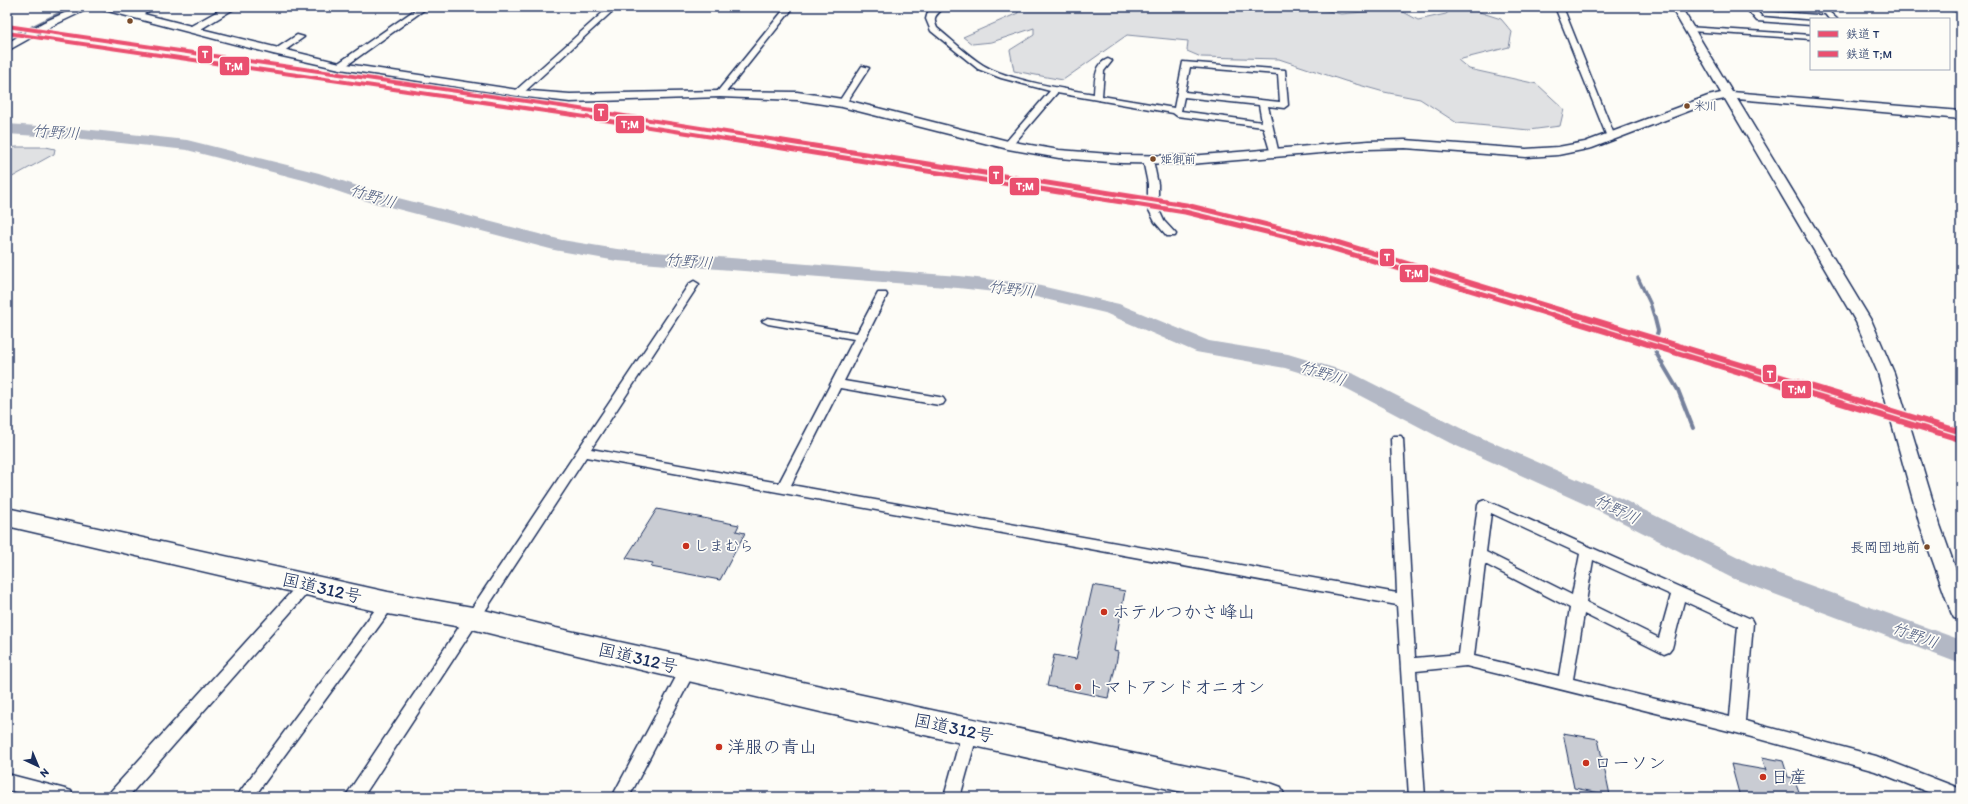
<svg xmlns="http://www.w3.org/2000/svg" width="1968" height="804" font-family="Itim,'Klee One',sans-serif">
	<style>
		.green { fill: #e0e1e3; stroke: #7e88a0 }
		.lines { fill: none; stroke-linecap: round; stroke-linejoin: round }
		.stream-far2 { stroke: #76819c; stroke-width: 2.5 }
		.stream-far1 { stroke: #76819c; stroke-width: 3.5 }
		.stream { stroke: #76819c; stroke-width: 4 }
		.river { fill: #b3b8c5; fill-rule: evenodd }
		.building { fill: #c9ccd3; stroke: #1b2f5e }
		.street-casing { stroke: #1b2f5e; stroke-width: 3 }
		.secondary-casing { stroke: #1b2f5e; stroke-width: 3 }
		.highway-casing { stroke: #1b2f5e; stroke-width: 3 }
		.street { fill: #fdfcf7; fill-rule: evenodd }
		.secondary { fill: #fdfcf7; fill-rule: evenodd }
		.highway { fill: #fdfcf7; fill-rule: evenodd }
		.rail-1-far2-casing { stroke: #fdfcf7; stroke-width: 6 }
		.rail-1-far1-casing { stroke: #fdfcf7; stroke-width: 8 }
		.rail-1-casing { stroke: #fdfcf7; stroke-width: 9 }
		.rail-2-far2-casing { stroke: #fdfcf7; stroke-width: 6 }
		.rail-2-far1-casing { stroke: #fdfcf7; stroke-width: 8 }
		.rail-2-casing { stroke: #fdfcf7; stroke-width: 9 }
		.rail-1-far2 { stroke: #ea4f6f; stroke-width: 4 }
		.rail-1-far1 { stroke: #ea4f6f; stroke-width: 5 }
		.rail-1 { stroke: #ea4f6f; stroke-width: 6 }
		.rail-2-far2 { stroke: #ea4f6f; stroke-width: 4 }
		.rail-2-far1 { stroke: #ea4f6f; stroke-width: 5 }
		.rail-2 { stroke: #ea4f6f; stroke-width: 6 }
		.bus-dot { fill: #7a4b2a; stroke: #fdfcf7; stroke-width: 1.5 }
		.poi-dot { fill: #c8321e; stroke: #fdfcf7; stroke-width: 1.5 }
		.labels { text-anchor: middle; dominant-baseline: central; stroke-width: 3.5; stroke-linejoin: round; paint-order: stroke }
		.far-bus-label { font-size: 12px; fill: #1b2f5e; stroke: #fdfcf7; text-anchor: start }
		.bus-label { font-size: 14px; fill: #1b2f5e; stroke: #fdfcf7; text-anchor: end }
		.poi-label { font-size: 15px; fill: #1b2f5e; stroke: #fdfcf7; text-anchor: start }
		.water-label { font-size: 16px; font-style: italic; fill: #49587d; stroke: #fdfcf7 }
		.near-street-label { font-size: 18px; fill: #1b2f5e; stroke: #fdfcf7 }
		.near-poi-label { font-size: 18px; fill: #1b2f5e; stroke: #fdfcf7; text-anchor: start }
		.line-badge { stroke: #fdfcf7; stroke-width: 1.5 }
		.badge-label { font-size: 11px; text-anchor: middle; font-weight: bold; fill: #fff }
	</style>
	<rect width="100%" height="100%" fill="#fdfcf7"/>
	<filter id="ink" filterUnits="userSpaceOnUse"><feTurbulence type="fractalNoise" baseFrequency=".025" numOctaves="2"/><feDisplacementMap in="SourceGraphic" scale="8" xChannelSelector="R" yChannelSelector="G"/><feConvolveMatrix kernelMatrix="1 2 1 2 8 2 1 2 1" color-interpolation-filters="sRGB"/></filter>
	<g filter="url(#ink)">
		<path class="green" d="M1017 7H1321L1320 9 1341 14 1398 9 1418 20 1446 14 1452 9H1470L1501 19 1512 32 1509 47 1458 60 1469 69 1537 84 1564 109 1560 126 1529 130 1457 123 1420 99 1384 92 1345 81 1279 59 1201 57 1187 51 1188 41 1127 35 1063 80 1014 71 1010 50 1034 35V28L992 42 972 44 963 37 1018 13Z
			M17 147H46L55 149 54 154 7 180V148Z"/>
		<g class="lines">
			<path class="stream-far2" d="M31 27 71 7
				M7 38 20 32"/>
			<path class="stream-far1" d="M1638 278 1650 303 1654 316"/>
			<path class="stream" d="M1654 315 1658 331 1654 343 1656 353 1678 390 1693 428"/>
			<path class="river" d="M7 124 83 129 187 140 319 173 375 192 562 240 617 249 958 276 1032 284 1119 304 1209 341 1288 354 1354 374 1466 431 1620 498 1752 564 1961 640V664L1732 578 1602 512 1450 443 1338 384 1285 368 1196 352 1105 313 1032 296 958 288 617 261 554 250 363 200 307 181 187 150 83 139 7 134Z"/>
		</g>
		<path class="building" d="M657 509 739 525 736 531 745 533 720 580 651 567 653 563 626 558Z
			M1093 585 1125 591 1114 651 1118 652 1116 664 1108 698 1047 686 1054 655 1076 659Z
			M1563 733 1598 739 1610 795 1574 788Z
			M1762 757 1783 761 1788 777 1794 778 1801 797H1740L1731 764 1766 770Z"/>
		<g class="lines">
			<defs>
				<path id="street" d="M146 7H155L139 17H133V13Z
					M419 7H428L343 68H337V64Z
					M609 7H617L521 95H515V91Z
					M786 7H794L723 96H717V92Z
					M936 7H944C936 16 932 16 937 28 952 40 967 55 983 65 1008 80 1064 89 1094 94 1095 82 1094 64 1108 59L1112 61 1104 71 1102 96 1174 108 1183 62 1285 70 1288 105 1284 108 1268 106 1279 154 1275 157 1271 154 1263 127 1177 116 1173 113 1057 93 1011 147H1005V143L1050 91 1001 78 978 69 931 31 926 19 928 12ZM1190 67 1278 74 1280 102 1185 92ZM1184 97 1259 105 1262 122 1181 111Z
					M1555 7H1563L1615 137 1614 139 1611 140 1607 137Z
					M1745 7H1787L1827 10 1837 19H1829L1825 14 1755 9 1762 17 1811 21V25L1757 21Z
					M1939 7 1961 8V12Z
					M1687 27 1811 35V39L1690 31 1686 29Z
					M297 35 304 37 280 54H274V50Z
					M862 66 869 68 845 105H839L838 103Z
					M1148 157 1153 160 1158 184V208L1164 221 1176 234 1175 236H1167L1155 222 1148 208V184L1143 160Z
					M694 281 699 284 591 449 779 483 854 339 768 324 762 321 768 318 857 333 878 293H886L887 295 844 381 939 397 943 398 945 401 943 404 939 405 840 388 791 485 1397 593 1391 439 1393 436H1401L1403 439 1415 658 1459 654 1478 505 1480 502 1485 500 1751 619 1753 623 1745 721 1876 756 1961 789V797H1940L1875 771 1737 733 1466 666 1416 671 1425 797H1409L1397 605 586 457 363 797H345L689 284ZM1491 513 1580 554 1572 595 1486 552ZM1593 560 1671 595 1659 638 1586 602ZM1485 564 1570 608 1559 676 1474 656ZM1684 601 1738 626 1730 717 1573 679 1584 614 1664 654 1669 652 1672 648Z
					M306 579 311 581 313 585 311 589 128 797H109L111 791 301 581Z
					M388 597 393 599 395 603 393 607 254 797H236L383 599Z
					M688 662 693 664 696 669 629 797H612L683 664Z
					M970 725 976 727 978 732 960 797H944L962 732 964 727Z
					M7 774 65 789 71 791 73 797H35L7 790Z"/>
				<path id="secondary" d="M78 7H92L52 26 7 51V43L44 22Z
					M99 7H116L191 26 225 7H237L201 29 340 63 518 90 570 94 720 91 797 92 842 99 1008 141 1059 150 1122 155 1190 156 1368 141 1405 140 1526 149 1558 147 1585 142 1708 96 1721 93 1671 7H1681L1732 92 1961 111V119L1737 99 1872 322 1894 373 1940 525 1961 584V620L1954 618 1951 612 1920 525 1878 373 1856 322 1725 99 1715 101 1592 148 1558 155 1526 157 1405 148 1368 149 1190 164 1122 163 1059 158 1008 149 842 107 797 100 720 97 570 102 518 96 340 69 273 54 100 9Z"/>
				<path id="highway" d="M7 508 388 592 472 607 556 628 825 687 1270 783 1281 787 1285 797H1205L825 713 556 650 472 629 388 614 7 526Z"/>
			</defs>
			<use href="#street" class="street-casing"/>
			<use href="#secondary" class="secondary-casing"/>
			<use href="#highway" class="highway-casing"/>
			<use href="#street" class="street"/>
			<use href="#secondary" class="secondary"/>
			<use href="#highway" class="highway"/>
			<defs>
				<path id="rail-1-far2" d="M7 26 567 107 783 141"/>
				<path id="rail-1-far1" d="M777 140 1186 205 1333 241 1580 316"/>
				<path id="rail-1" d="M1577 315 1961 432"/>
				<path id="rail-2-far2" d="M7 33 566 114 738 141"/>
				<path id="rail-2-far1" d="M732 140 1185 212 1331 248 1555 316"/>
				<path id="rail-2" d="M1552 315 1959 439"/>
			</defs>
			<use href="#rail-1-far2" class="rail-1-far2-casing"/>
			<use href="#rail-1-far1" class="rail-1-far1-casing"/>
			<use href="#rail-1" class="rail-1-casing"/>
			<use href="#rail-2-far2" class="rail-2-far2-casing"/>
			<use href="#rail-2-far1" class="rail-2-far1-casing"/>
			<use href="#rail-2" class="rail-2-casing"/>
			<use href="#rail-1-far2" class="rail-1-far2"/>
			<use href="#rail-1-far1" class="rail-1-far1"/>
			<use href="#rail-1" class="rail-1"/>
			<use href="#rail-2-far2" class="rail-2-far2"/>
			<use href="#rail-2-far1" class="rail-2-far1"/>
			<use href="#rail-2" class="rail-2"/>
		</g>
	</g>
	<g class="bus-dot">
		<circle cx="130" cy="21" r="3.5"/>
		<circle cx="1687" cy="106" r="3.5"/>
		<circle cx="1153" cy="159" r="3.5"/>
		<circle cx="1927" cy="547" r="3.5"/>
	</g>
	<g class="poi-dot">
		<circle cx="686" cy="546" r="4"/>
		<circle cx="1104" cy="612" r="4"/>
		<circle cx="1078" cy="687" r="4"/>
		<circle cx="719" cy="747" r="4"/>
		<circle cx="1586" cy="763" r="4"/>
		<circle cx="1763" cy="777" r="4"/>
	</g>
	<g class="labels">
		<g class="far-bus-label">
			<text x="1694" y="106">米川</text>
			<text x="1160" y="159">姫御前</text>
		</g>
		<g class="bus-label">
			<text x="1920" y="547">長岡団地前</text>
		</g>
		<g class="poi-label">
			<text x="694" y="546">しまむら</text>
		</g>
		<g class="water-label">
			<text transform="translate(56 132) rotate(4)">竹野川</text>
			<text transform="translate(373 196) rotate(17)">竹野川</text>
			<text transform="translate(689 261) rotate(5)">竹野川</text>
			<text transform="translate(1012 289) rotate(7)">竹野川</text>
			<text transform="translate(1323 373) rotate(19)">竹野川</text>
			<text transform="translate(1617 509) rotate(26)">竹野川</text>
			<text transform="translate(1915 635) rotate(20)">竹野川</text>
		</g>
		<g class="near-street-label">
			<text transform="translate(322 588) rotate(13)">国道312号</text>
			<text transform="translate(638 658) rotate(13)">国道312号</text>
			<text transform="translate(954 728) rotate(12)">国道312号</text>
		</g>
		<g class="near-poi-label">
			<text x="1112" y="612">ホテルつかさ峰山</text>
			<text x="1086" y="687">トマトアンドオニオン</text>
			<text x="727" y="747">洋服の青山</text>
			<text x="1594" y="763">ローソン</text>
			<text x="1771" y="777">日産</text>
		</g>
	</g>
	<g class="line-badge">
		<rect x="197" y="45" width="16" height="19" rx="4" fill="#ea4f6f"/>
		<rect x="219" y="56" width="31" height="20" rx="4" fill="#ea4f6f"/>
		<rect x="593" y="103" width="16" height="19" rx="4" fill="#ea4f6f"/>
		<rect x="615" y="115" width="30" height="19" rx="4" fill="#ea4f6f"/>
		<rect x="988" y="165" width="16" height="20" rx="4" fill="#ea4f6f"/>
		<rect x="1009" y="177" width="31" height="19" rx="4" fill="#ea4f6f"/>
		<rect x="1379" y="248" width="16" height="19" rx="4" fill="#ea4f6f"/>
		<rect x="1399" y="264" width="30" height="19" rx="4" fill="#ea4f6f"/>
		<rect x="1762" y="364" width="15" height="19" rx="4" fill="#ea4f6f"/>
		<rect x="1781" y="380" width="31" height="19" rx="4" fill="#ea4f6f"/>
	</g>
	<g class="badge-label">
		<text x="205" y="58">T</text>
		<text x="234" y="70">T;M</text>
		<text x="601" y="116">T</text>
		<text x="630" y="128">T;M</text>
		<text x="996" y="179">T</text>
		<text x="1025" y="190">T;M</text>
		<text x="1387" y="261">T</text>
		<text x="1414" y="277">T;M</text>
		<text x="1770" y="378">T</text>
		<text x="1797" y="393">T;M</text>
	</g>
	<rect width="1968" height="804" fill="none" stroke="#fdfcf7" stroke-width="24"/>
	<rect x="12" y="12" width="1944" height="780" fill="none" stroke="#1b2f5e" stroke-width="1.5" filter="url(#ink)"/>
	<rect x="1810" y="18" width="140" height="52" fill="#fdfcf7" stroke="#a3aaba"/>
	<rect x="1818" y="31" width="20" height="6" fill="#ea4f6f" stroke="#a3aaba"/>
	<text x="1846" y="38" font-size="12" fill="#1b2f5e">鉄道 T</text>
	<rect x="1818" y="51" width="20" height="6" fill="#ea4f6f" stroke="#a3aaba"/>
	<text x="1846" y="58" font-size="12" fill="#1b2f5e">鉄道 T;M</text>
	<g transform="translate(38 766) rotate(136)" stroke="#fdfcf7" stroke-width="3" paint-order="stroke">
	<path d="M0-3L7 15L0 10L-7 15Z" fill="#1b2f5e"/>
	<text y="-6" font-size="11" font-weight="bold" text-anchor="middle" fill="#1b2f5e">N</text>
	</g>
</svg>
